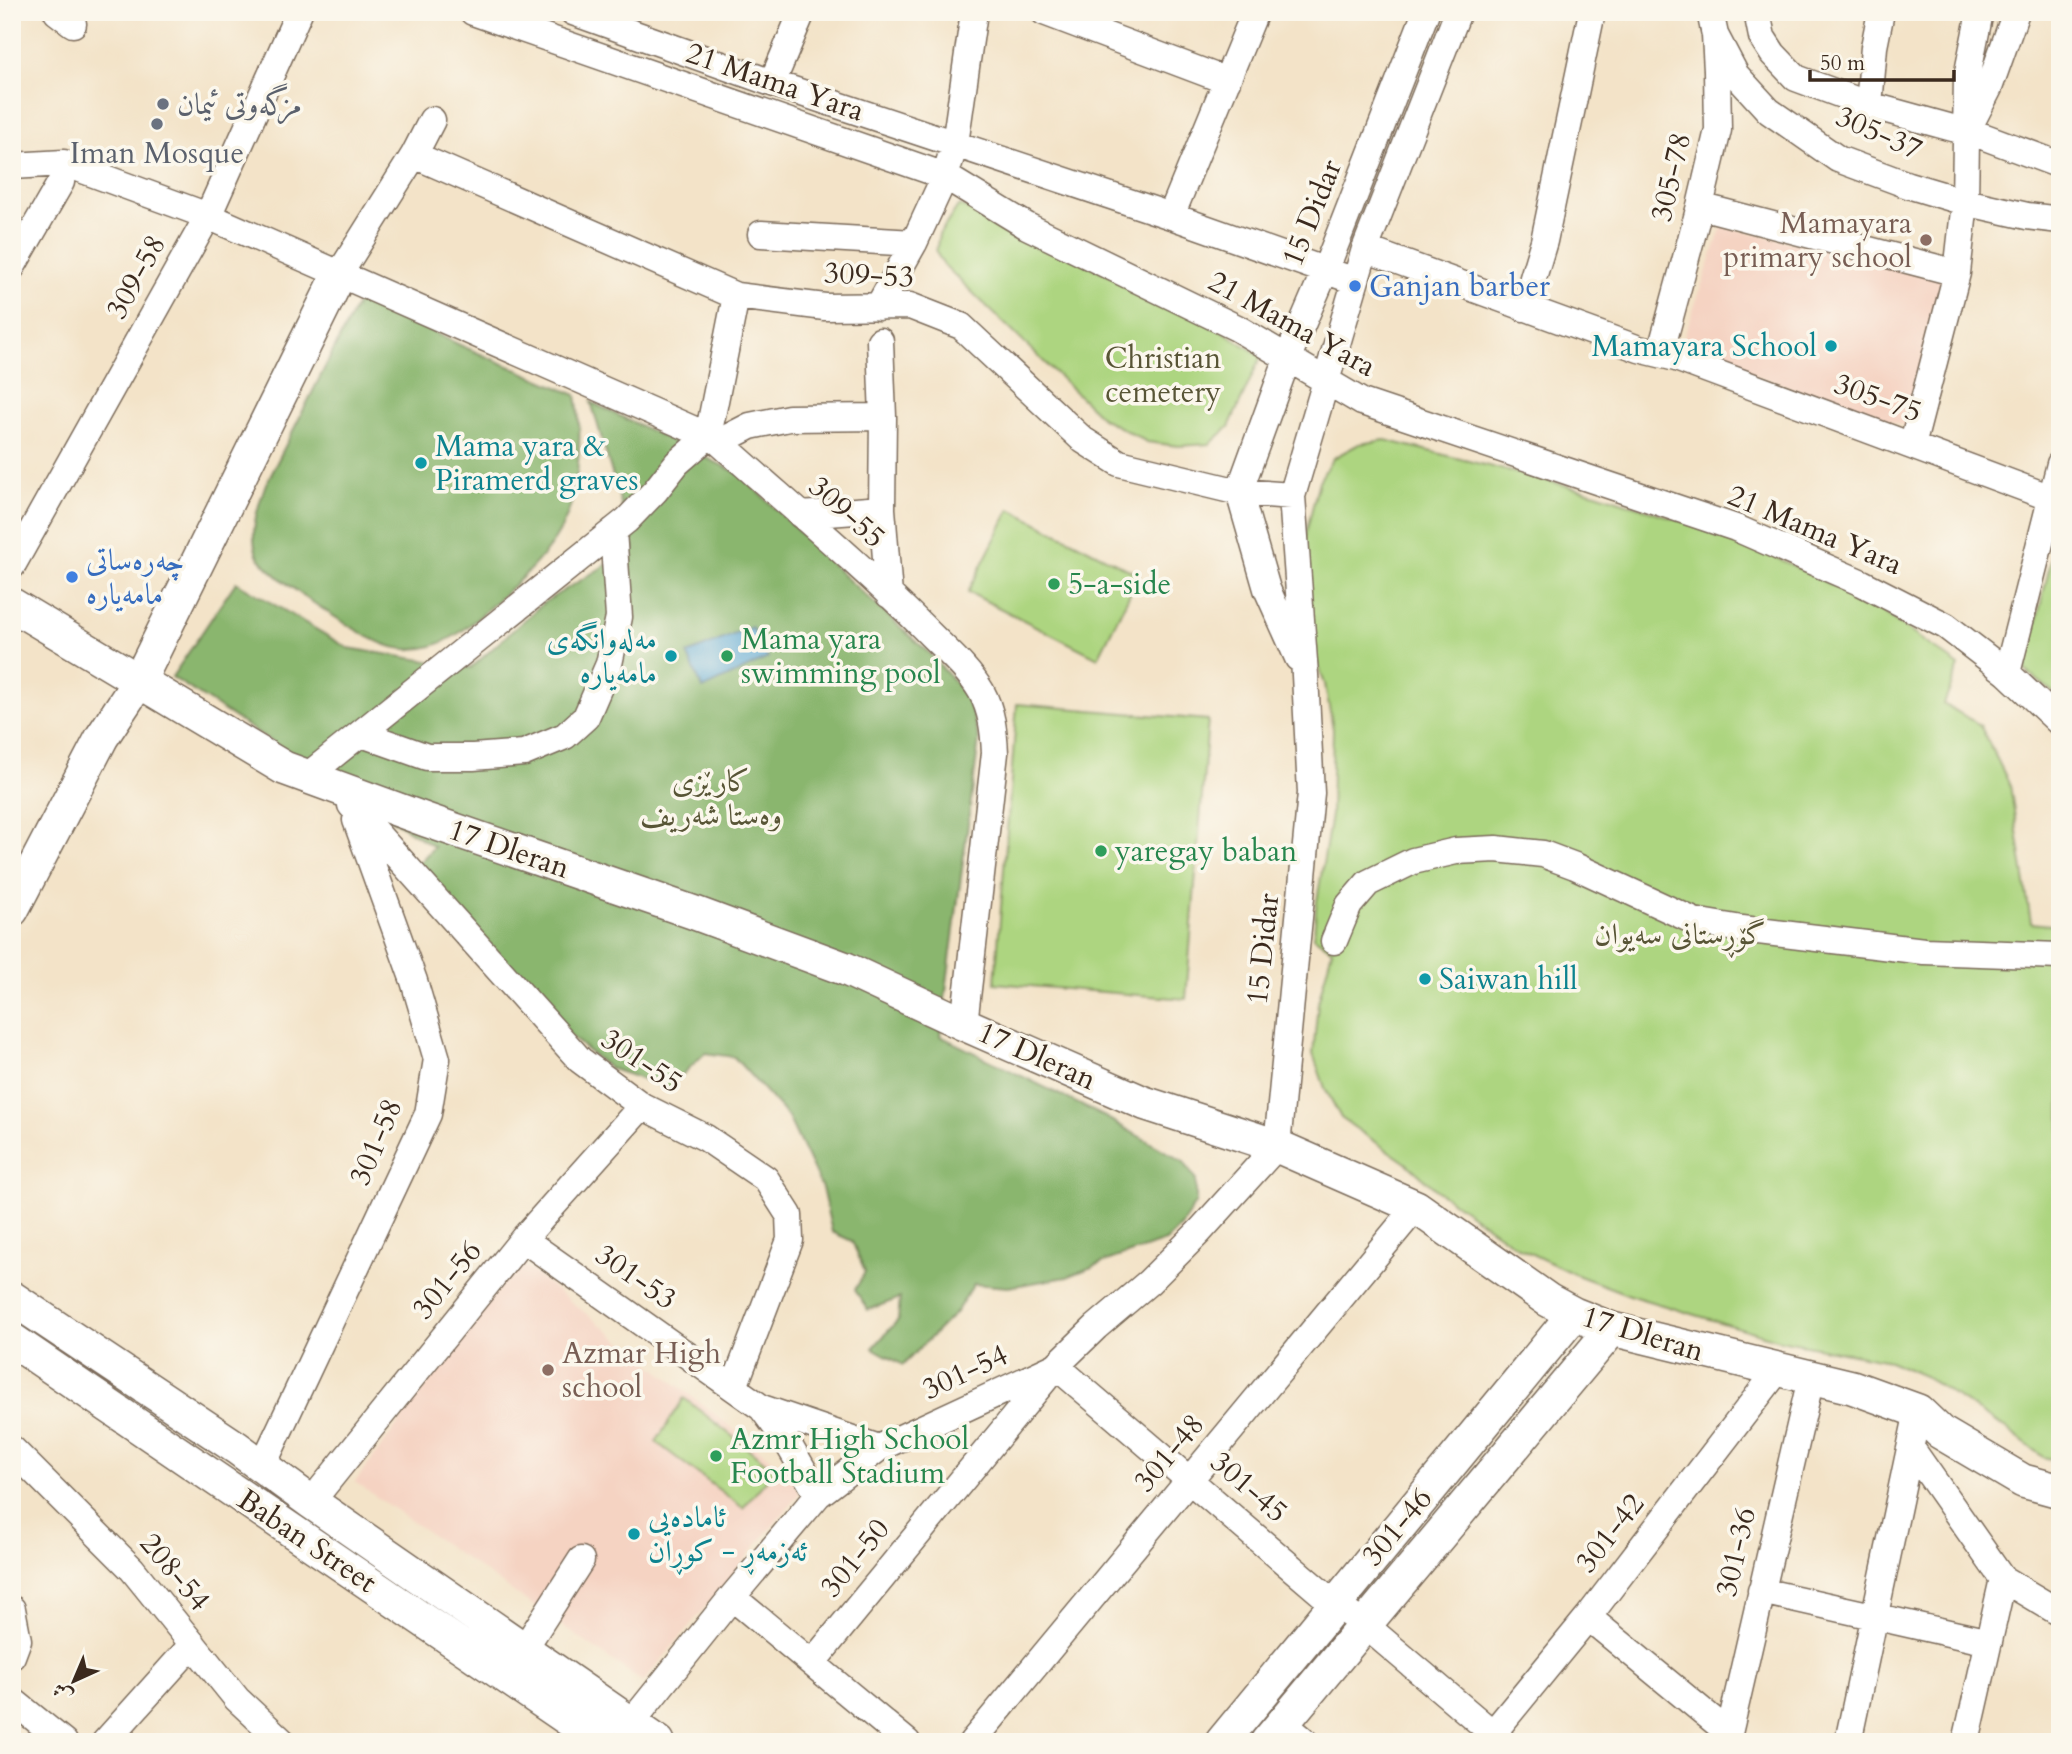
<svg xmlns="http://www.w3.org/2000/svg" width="2072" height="1754" font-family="Cardo,Amiri,serif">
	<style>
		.built { fill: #f5d3c2 }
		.green { fill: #add580; stroke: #74804f; stroke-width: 2 }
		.forest { fill: #8ab66e; stroke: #627046; stroke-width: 2 }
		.water { fill: #5ba8d4; stroke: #4b6979; stroke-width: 2 }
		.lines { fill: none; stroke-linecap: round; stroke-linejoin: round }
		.minor-casing { stroke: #7b6b5a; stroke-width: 29 }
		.major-casing { stroke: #7b6b5a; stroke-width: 36 }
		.minor { stroke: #fff; stroke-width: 26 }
		.major { stroke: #fff; stroke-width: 33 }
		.worship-dot { fill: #6b7280; stroke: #fbf7ec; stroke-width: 2.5 }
		.education-dot { fill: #8d6e63; stroke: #fbf7ec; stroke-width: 2.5 }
		.shop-dot { fill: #3f7fe0; stroke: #fbf7ec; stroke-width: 2.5 }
		.culture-dot { fill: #0f9aa8; stroke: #fbf7ec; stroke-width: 2.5 }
		.leisure-dot { fill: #2e9e5b; stroke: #fbf7ec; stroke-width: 2.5 }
		.labels { text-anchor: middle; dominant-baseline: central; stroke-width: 7; stroke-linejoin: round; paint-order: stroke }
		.street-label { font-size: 30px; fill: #3b2a1e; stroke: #fbf7ec }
		.worship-label { font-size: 30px; fill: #5b616d; stroke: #fbf7ec; text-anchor: start }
		.education-label { font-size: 30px; fill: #785e54; stroke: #fbf7ec; text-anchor: end }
		.shop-label { font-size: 30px; fill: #366cbe; stroke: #fbf7ec; text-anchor: start }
		.culture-label { font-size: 30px; fill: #0d838f; stroke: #fbf7ec; text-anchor: start }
		.park-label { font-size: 30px; fill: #585536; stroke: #fbf7ec }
		.leisure-label { font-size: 30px; fill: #27864d; stroke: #fbf7ec; text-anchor: start }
	</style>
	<rect width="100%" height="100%" fill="#fbf7ec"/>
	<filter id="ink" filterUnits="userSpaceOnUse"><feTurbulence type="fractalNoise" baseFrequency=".0143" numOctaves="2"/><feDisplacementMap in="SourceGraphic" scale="14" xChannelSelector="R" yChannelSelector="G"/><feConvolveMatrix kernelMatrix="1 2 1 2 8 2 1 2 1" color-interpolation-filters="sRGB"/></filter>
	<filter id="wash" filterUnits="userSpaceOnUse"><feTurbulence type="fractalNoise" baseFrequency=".00686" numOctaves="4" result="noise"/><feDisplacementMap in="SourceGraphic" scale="28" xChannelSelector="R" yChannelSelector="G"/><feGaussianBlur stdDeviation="1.57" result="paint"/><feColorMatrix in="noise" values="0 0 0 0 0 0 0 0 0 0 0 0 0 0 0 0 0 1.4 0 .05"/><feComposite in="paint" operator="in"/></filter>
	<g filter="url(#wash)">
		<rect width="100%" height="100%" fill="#f3e3c8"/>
		<path class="built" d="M1722 226 1951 280 1907 427 1680 349Z
			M519 1261 796 1478 799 1494 643 1682 355 1482Z"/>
		<path class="green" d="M958 206 976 211 1213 325 1261 356 1229 427 1210 444 1178 446 1147 442 1102 418 943 264 936 252 939 235Z
			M1385 440 1596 493 1743 541 1873 605 1959 666 1944 704 1980 725 2010 785 2031 923 2060 926V1461L2043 1457 2006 1429 1926 1377 1889 1361 1780 1340 1635 1297 1574 1274 1519 1248 1440 1193 1406 1163 1341 1118 1325 1088 1313 1054 1318 1003 1332 950 1314 937 1316 907 1331 815 1333 729 1325 684 1309 642 1299 561 1319 481 1333 458 1359 444Z
			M1010 509 1139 575 1098 658 968 592Z
			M2060 523V698L2025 670Z
			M1017 704 1208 720 1186 999 995 983Z
			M684 1398 775 1470 743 1508 656 1442Z"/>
		<path class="forest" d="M359 300 381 307 462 346 576 395C583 436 580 503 555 539 537 566 513 586 489 608 468 628 443 649 412 649 403 650 390 647 381 643 358 634 266 575 257 554 249 532 258 507 265 486Z
			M591 402 740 474 843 575 929 653 968 697 979 740 940 1036 1105 1117 1184 1162 1196 1180V1202L1181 1226 1166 1241 1112 1259 1067 1277 1008 1287 974 1284 956 1312 903 1365 873 1348 898 1320 900 1298 868 1310 855 1290 865 1272 852 1241 832 1232 822 1188 788 1117 734 1057 705 1053 668 1088 609 1068 557 1025 416 866 434 847 172 677 236 582 348 648 471 668 543 603 634 548Z"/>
		<path class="water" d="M752 627 768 658 703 689 687 654Z"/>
	</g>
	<g filter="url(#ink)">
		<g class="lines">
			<defs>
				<path id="minor" d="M57 12 73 24
					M473 12 945 176 1027 226 1237 328 1362 402 1736 528 1862 583 1946 626 2007 673 2060 723
					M573 12 772 83 1171 216 1355 281
					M1044 12 1227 81
					M1757 12 1762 37 1773 54 1796 78 1869 105 1985 137 2060 165
					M1715 35 1736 75 1769 111 1838 159 1908 185 1965 202 2027 216 2060 220
					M772 83 802 12
					M1869 105 1874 47 1881 12
					M1969 127 1989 88 2016 12
					M414 155 736 296 825 307 910 306 961 326 1083 440 1119 463 1239 492 1292 496
					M12 166 64 163 208 216 708 436 719 442C787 503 859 563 924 628 943 648 967 667 981 691 992 711 994 732 995 753L964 1024
					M1700 206 1957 273
					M1171 216 1255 12
					M761 234 914 243
					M1365 249 1639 349 1676 358 2051 498
					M12 267 61 182 64 163
					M340 273 414 155 432 120
					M878 307 914 243 945 176 955 144 974 12
					M1524 308 1544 241 1592 12
					M880 341 883 417 882 509 889 595
					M1660 354 1700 206 1718 130 1717 71 1715 35 1710 12
					M719 442 750 426 789 418 883 417
					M1912 446 1957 273 1965 202 1967 77 1980 12
					M801 515 882 509
					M12 566 208 216 299 12
					M1298 658 1267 589 1239 492 1288 357 1325 271 1426 12
					M2007 673 2060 464
					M362 734 427 757H473L524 753 565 736 586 717 609 664 619 617 613 531
					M306 777 627 520 655 491 677 463 708 436 736 296
					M351 805 580 1060 642 1106 706 1138 766 1179 789 1215 790 1240 734 1387
					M1334 941 1349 905 1368 883 1413 861 1456 851 1496 849 1543 854 1575 866 1694 921 1742 929 1924 951 2060 956
					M523 1239 762 1408 787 1442 818 1495
					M762 1408 879 1448
					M1911 1448 2003 1579 2060 1613
					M12 1449 132 1569 237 1699 283 1742
					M262 1467 428 1114 437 1059 414 981 356 820
					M311 1502 523 1239 642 1106
					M1761 1591 1989 1642
					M732 1597 907 1742
					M12 1609 18 1640 12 1656
					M1588 1617 1729 1733
					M524 1649 581 1560
					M812 1663 1056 1366 1334 1604 1365 1625 1503 1742
					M12 1700 64 1742
					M631 1723 732 1597 818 1495 879 1448 1056 1366 1096 1327 1149 1282 1199 1232 1277 1146 1311 793 1305 675 1292 496 1365 249 1458 12
					M1283 1723 1306 1742
					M1493 1733 1588 1617 1777 1371
					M105 1742 193 1644
					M972 1742 1416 1207
					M1727 1742 1811 1378
					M1848 1742 1918 1411
					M1966 1742 2003 1579"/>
				<path id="major" d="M12 605 284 768 426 820 695 913 846 969 964 1024 1144 1103 1277 1146 1416 1207 1548 1300 1574 1314 1612 1329 1852 1387 1918 1411 1940 1432 2023 1481 2060 1491
					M12 910 102 737 139 681 340 273
					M12 1298 237 1448 311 1502 658 1742
					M12 1340 602 1742
					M1222 1742 1574 1314
					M1267 1742 1612 1329"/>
			</defs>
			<use href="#minor" class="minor-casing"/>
			<use href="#major" class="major-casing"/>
			<use href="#minor" class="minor"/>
			<use href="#major" class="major"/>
		</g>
	</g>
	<g class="worship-dot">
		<circle cx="163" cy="104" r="7"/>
		<circle cx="157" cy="124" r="7"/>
	</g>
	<g class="education-dot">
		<circle cx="1926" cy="240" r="7"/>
		<circle cx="548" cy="1370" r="7"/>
	</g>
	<g class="shop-dot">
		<circle cx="1355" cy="286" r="7"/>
		<circle cx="72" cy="577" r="7"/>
	</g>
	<g class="culture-dot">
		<circle cx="1831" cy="346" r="7"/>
		<circle cx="421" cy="463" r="7"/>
		<circle cx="671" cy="656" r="7"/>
		<circle cx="1425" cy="979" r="7"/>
		<circle cx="634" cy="1534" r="7"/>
	</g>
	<g class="leisure-dot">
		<circle cx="1054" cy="584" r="7"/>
		<circle cx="727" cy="656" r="7"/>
		<circle cx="1101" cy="851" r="7"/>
		<circle cx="716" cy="1456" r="7"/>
	</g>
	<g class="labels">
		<g class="street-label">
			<text transform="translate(775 82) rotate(19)">21 Mama Yara</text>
			<text transform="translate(1879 133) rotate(24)">305-37</text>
			<text transform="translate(1671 177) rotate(-77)">305-78</text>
			<text transform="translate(1312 213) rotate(-68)">15 Didar</text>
			<text transform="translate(869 275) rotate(3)">309-53</text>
			<text transform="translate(136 277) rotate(-61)">309-58</text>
			<text transform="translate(1292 324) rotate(29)">21 Mama Yara</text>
			<text transform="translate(1878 398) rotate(20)">305-75</text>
			<text transform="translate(847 512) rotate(42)">309-55</text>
			<text transform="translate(1815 530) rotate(23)">21 Mama Yara</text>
			<text transform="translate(509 849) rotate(19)">17 Dleran</text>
			<text transform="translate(1263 949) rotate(-84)">15 Didar</text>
			<text transform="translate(1037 1056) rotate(24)">17 Dleran</text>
			<text transform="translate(642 1061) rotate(34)">301-55</text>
			<text transform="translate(376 1142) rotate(-67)">301-58</text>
			<text transform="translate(636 1277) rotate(35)">301-53</text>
			<text transform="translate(447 1280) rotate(-51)">301-56</text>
			<text transform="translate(1643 1334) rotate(17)">17 Dleran</text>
			<text transform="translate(965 1372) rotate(-25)">301-54</text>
			<text transform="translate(1169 1453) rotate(-50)">301-48</text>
			<text transform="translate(1249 1487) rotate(41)">301-45</text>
			<text transform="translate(1397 1527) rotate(-50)">301-46</text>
			<text transform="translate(1610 1533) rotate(-52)">301-42</text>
			<text transform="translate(307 1541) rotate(34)">Baban Street</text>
			<text transform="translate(1736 1552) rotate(-77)">301-36</text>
			<text transform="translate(855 1558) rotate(-51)">301-50</text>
			<text transform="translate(175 1572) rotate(50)">208-54</text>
		</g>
		<g class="worship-label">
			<text x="177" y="104">مزگەوتی ئیمان</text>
			<text x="157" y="153" text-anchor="middle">Iman Mosque</text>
		</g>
		<g class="education-label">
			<text x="1912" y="223">Mamayara<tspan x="1912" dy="34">primary school</tspan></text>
			<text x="562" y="1353" text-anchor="start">Azmar High<tspan x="562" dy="34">school</tspan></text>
		</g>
		<g class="shop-label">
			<text x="1369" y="286">Ganjan barber</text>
			<text x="86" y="560">چەرەساتی<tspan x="86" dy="34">مامەیارە</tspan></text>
		</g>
		<g class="culture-label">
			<text x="1817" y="346" text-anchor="end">Mamayara School</text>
			<text x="435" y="446">Mama yara &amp;<tspan x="435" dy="34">Piramerd graves</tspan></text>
			<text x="657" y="639" text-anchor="end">مەلەوانگەی<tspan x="657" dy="34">مامەیارە</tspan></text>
			<text x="1439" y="979">Saiwan hill</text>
			<text x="648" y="1517">ئامادەیی<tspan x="648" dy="34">ئەزمەڕ - کوڕان</tspan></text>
		</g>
		<g class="park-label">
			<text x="1163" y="358">Christian<tspan x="1163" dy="34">cemetery</tspan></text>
			<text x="711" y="781">کارێزی<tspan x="711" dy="34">وەستا شەریف</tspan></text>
			<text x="1680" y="934">گۆڕستانی سەیوان</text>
		</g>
		<g class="leisure-label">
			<text x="1068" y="584">5-a-side</text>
			<text x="741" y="639">Mama yara<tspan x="741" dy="34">swimming pool</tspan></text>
			<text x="1115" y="851">yaregay baban</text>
			<text x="730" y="1439">Azmr High School<tspan x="730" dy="34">Football Stadium</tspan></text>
		</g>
	</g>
	<rect width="2072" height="1754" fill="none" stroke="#fbf7ec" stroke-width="42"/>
	<g transform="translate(74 1681) rotate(224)" stroke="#fbf7ec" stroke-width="5" paint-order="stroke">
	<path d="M0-5L12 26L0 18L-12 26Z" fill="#3b2a1e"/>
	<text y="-10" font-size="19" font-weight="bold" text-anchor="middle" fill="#3b2a1e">ش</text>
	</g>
	<path d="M1810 70v10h144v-10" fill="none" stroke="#3b2a1e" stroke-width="3.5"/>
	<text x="1820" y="70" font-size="21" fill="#3b2a1e" stroke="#fbf7ec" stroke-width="5" paint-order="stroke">50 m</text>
</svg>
